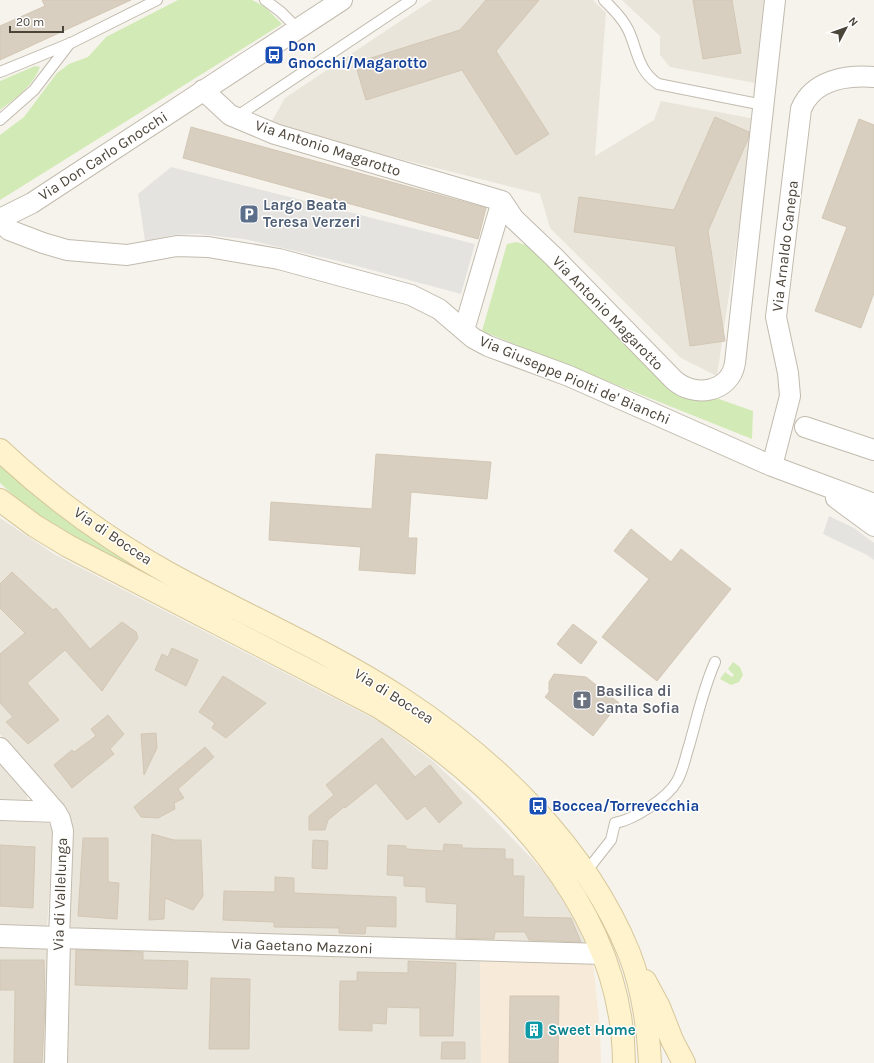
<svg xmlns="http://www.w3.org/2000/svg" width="874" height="1063" font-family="Karla,sans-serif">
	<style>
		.residential { fill: #eae5da }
		.commercial { fill: #f7ead8 }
		.green { fill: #d2eab5 }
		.parking { fill: #e5e3e0 }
		.building { fill: #d8cfc1; stroke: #d3c7b4 }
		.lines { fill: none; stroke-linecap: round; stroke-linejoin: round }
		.service-casing { stroke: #c2bbae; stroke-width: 12 }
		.minor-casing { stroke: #c2bbae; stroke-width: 22 }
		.tertiary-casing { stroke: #c2bbae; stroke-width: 24 }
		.secondary-casing { stroke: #d6c79b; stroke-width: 24 }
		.service { stroke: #fff; stroke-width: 10 }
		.minor { stroke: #fff; stroke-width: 20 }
		.tertiary { stroke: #fff; stroke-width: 22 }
		.secondary { stroke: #fff3cd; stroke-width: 22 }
		.labels { text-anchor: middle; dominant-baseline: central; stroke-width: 3; stroke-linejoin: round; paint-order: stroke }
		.transit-label { font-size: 15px; font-weight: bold; fill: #164399; stroke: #fff; text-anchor: start }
		.street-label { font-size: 15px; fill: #4b4439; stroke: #fff }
		.service-label { font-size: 15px; font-weight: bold; fill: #4e5e75; stroke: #fff; text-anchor: start }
		.worship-label { font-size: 15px; font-weight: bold; fill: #5b616d; stroke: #fff; text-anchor: start }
		.culture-label { font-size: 15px; font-weight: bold; fill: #0d838f; stroke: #fff; text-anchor: start }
	</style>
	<rect width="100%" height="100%" fill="#f6f3ec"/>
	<path class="residential" d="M432 0H593L606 13 595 156 654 120 661 101 755 119 717 376 681 358 550 228 540 194 269 126 285 98Z
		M622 0H764L755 83 670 67 660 55V36Z
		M0 518 54 554 384 724 434 762 482 807 534 861 565 897 588 947 65 932 72 824 52 795 0 734Z
		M0 763 27 795V800L0 799Z
		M0 821 48 823 54 827 47 926 0 925Z
		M0 944 49 945 44 1063H0Z
		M66 945 480 959 481 1063H65Z"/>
	<path class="commercial" d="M480 959 593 962 600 1029 601 1063H481Z"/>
	<path class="green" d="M178 0H252L265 7 282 24 0 200V135L24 117 57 73 69 64 88 57 106 37Z
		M35 66 40 67C33 86 16 98 0 110V81Z
		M517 242 528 246 604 318 639 359 671 382 753 411 752 439 482 331 507 244Z
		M0 465 44 501 180 591 54 527 29 509 0 483Z
		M733 662 740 667 743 675 739 682 731 685 720 679 725 672 732 677 734 675 728 669Z"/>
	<path class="parking" d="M171 167 475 244 461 294 338 261 244 239 197 234 173 235 145 241 138 194Z
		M829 516 854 528 874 543V560L867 555 823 534Z"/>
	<path class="building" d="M42 0H131L0 60V26L45 6Z
		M486 0H539L496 51 549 134 516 155 462 70 366 100 355 63 460 30Z
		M693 0H732L741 53 703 59Z
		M715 117 749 132 748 139 708 231 725 341 690 346 675 246 574 232 579 197 674 210Z
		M859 119 874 125V293L861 328 815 311 847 227 822 218Z
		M191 127 486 208 478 239 183 158Z
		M376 454 491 462 487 499 411 492 408 538H417L415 574 359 570 361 547 269 540 271 502 372 509Z
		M631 529 671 562 681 549 731 589 657 681 602 637 649 579 614 551Z
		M12 572 53 610 56 608 90 649 122 622 136 632 138 638 102 691 65 650 27 683 59 720 28 744 6 722 13 717 0 703V654L25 633 0 608V584Z
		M573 624 597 642 581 664 557 644Z
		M172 648 198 660 186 686 155 670 162 654 168 657Z
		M554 674 586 677 619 703 593 736 545 697 549 692V682Z
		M223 676 266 703 226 738 212 728 215 723 199 712Z
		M108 715 124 734 110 749 114 754 72 788 54 765 72 750 74 752 96 736 91 729Z
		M156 733 157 748 144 775 141 734Z
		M382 738 415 777 430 765 462 803 439 823 425 806 407 820 376 783 345 808 344 807 328 820 325 830H309V816L334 795 326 785Z
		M205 747 214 757 178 789 184 798 174 803 175 809 158 818 141 817 134 807Z
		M152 834 174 840H201L203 896 193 910 165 898 164 919 149 920Z
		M83 838H108V882L119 883 117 919 78 916Z
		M313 840 328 841 327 869 312 868Z
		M444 844 462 845V848L505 849V859H513V876H524L523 917 571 918 581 942 529 940 525 932H495L494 939 456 938 457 904 426 902V887L404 886V876L387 875 388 845 406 846V849L443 851Z
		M0 845 35 847 33 908 0 906Z
		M275 877 294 878V893L396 897V927L366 926 365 934 339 933V928L274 927V922L223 920 224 891 275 892Z
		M76 950 143 952V960L188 961 187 989 75 985Z
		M0 960H44L45 1005 42 1063H14L15 990H0Z
		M408 961 456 963 453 1036H420V1008L387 1007 386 1024 372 1023V1031L339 1030 340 981H357V972L408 973Z
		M211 978 250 979 249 1049H209Z
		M510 996H559L558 1063H509Z
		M442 1042H465V1059H441Z"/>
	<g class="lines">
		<defs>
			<path id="service" d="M265 0 281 12 298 29
				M604 0C614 10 625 21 630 34 638 54 639 71 658 84L763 105
				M0 72 71 43 157 0
				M236 117 411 0
				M0 120 34 90 70 43
				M585 873 611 840 615 823C633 820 668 798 677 781 683 771 685 758 689 746 697 718 703 689 715 662"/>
			<path id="minor" d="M203 90 230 115 275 134 502 201 514 219 554 257 674 380C694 398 730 393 735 363L775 0
				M0 219 32 203 342 0
				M0 220 9 230 43 243 67 250 127 255 177 246 208 247 279 259 411 295 439 309 473 338 488 346 569 376 772 466 874 504
				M464 330 502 201
				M805 427 874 450
				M772 466 790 396 788 373 776 317 801 109C813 80 846 75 874 77
				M836 498 874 526
				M0 748 56 812 60 819 63 831 59 938 603 954
				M0 810 56 812"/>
			<path id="tertiary" d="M0 936 59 938 56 1063"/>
			<path id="secondary" d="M0 450C51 498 109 540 170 574 247 616 328 651 401 698 496 760 586 847 629 953 643 988 648 1026 650 1063
				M0 500 35 526 68 546 379 707C502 785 623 909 624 1063
				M645 981 659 1007 672 1040 684 1063"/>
		</defs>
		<use href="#service" class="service-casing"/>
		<use href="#minor" class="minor-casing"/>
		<use href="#tertiary" class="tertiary-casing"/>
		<use href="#secondary" class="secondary-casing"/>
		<use href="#service" class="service"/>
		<use href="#minor" class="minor"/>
		<use href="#tertiary" class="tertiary"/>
		<use href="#secondary" class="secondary"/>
	</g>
	<defs>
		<symbol id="bus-square" viewBox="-11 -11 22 22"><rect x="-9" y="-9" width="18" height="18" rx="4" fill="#1a4fb4" stroke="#fff"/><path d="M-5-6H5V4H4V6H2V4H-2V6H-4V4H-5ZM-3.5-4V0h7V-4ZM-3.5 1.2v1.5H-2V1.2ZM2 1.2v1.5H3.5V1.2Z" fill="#fff"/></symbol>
		<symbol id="parking-square" viewBox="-11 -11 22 22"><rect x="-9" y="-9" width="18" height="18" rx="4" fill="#5c6f8a" stroke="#fff"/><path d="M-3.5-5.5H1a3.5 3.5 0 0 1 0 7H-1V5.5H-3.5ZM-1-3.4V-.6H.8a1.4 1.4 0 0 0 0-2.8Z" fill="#fff"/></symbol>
		<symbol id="church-square" viewBox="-11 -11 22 22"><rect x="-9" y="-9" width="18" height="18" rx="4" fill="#6b7280" stroke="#fff"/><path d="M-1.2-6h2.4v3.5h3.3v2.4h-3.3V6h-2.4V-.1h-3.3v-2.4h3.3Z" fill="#fff"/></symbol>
		<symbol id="building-square" viewBox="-11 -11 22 22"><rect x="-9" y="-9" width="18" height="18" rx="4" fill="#0f9aa8" stroke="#fff"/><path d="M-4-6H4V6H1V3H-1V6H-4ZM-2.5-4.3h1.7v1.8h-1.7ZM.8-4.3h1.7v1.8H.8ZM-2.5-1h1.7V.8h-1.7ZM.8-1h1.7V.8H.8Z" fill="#fff"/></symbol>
	</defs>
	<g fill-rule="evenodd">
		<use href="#bus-square" x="263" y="44" width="22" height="22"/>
		<use href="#parking-square" x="238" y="203" width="22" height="22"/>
		<use href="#church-square" x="571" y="689" width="22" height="22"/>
		<use href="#bus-square" x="527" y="795" width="22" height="22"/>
		<use href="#building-square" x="523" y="1019" width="22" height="22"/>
	</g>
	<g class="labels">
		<g class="transit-label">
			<text x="288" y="46">Don<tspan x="288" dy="17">Gnocchi/Magarotto</tspan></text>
			<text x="552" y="806">Boccea/Torrevecchia</text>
		</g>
		<g class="street-label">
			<text transform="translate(328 148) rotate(18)">Via Antonio Magarotto</text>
			<text transform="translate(103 156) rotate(-33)">Via Don Carlo Gnocchi</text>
			<text transform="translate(785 246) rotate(-83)">Via Arnaldo Canepa</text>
			<text transform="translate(608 313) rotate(46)">Via Antonio Magarotto</text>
			<text transform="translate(575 380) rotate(23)">Via Giuseppe Piolti de' Bianchi</text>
			<text transform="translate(113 536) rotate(34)">Via di Boccea</text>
			<text transform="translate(394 696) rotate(32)">Via di Boccea</text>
			<text transform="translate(60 894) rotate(-88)">Via di Vallelunga</text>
			<text transform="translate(302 946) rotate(2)">Via Gaetano Mazzoni</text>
		</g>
		<g class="service-label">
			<text x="263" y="205">Largo Beata<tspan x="263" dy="17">Teresa Verzeri</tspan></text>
		</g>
		<g class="worship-label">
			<text x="596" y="691">Basilica di<tspan x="596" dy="17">Santa Sofia</tspan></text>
		</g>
		<g class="culture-label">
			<text x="548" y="1030">Sweet Home</text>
		</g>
	</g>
	<g transform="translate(846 28) rotate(49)" stroke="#ffffff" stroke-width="3" paint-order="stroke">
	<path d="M0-3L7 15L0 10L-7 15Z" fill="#4b4439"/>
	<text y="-6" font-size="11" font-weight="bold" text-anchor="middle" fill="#4b4439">N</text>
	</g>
	<path d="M10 26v6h53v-6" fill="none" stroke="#4b4439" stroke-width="2"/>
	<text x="16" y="26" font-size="12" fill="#4b4439" stroke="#ffffff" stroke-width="3" paint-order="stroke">20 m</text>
</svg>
